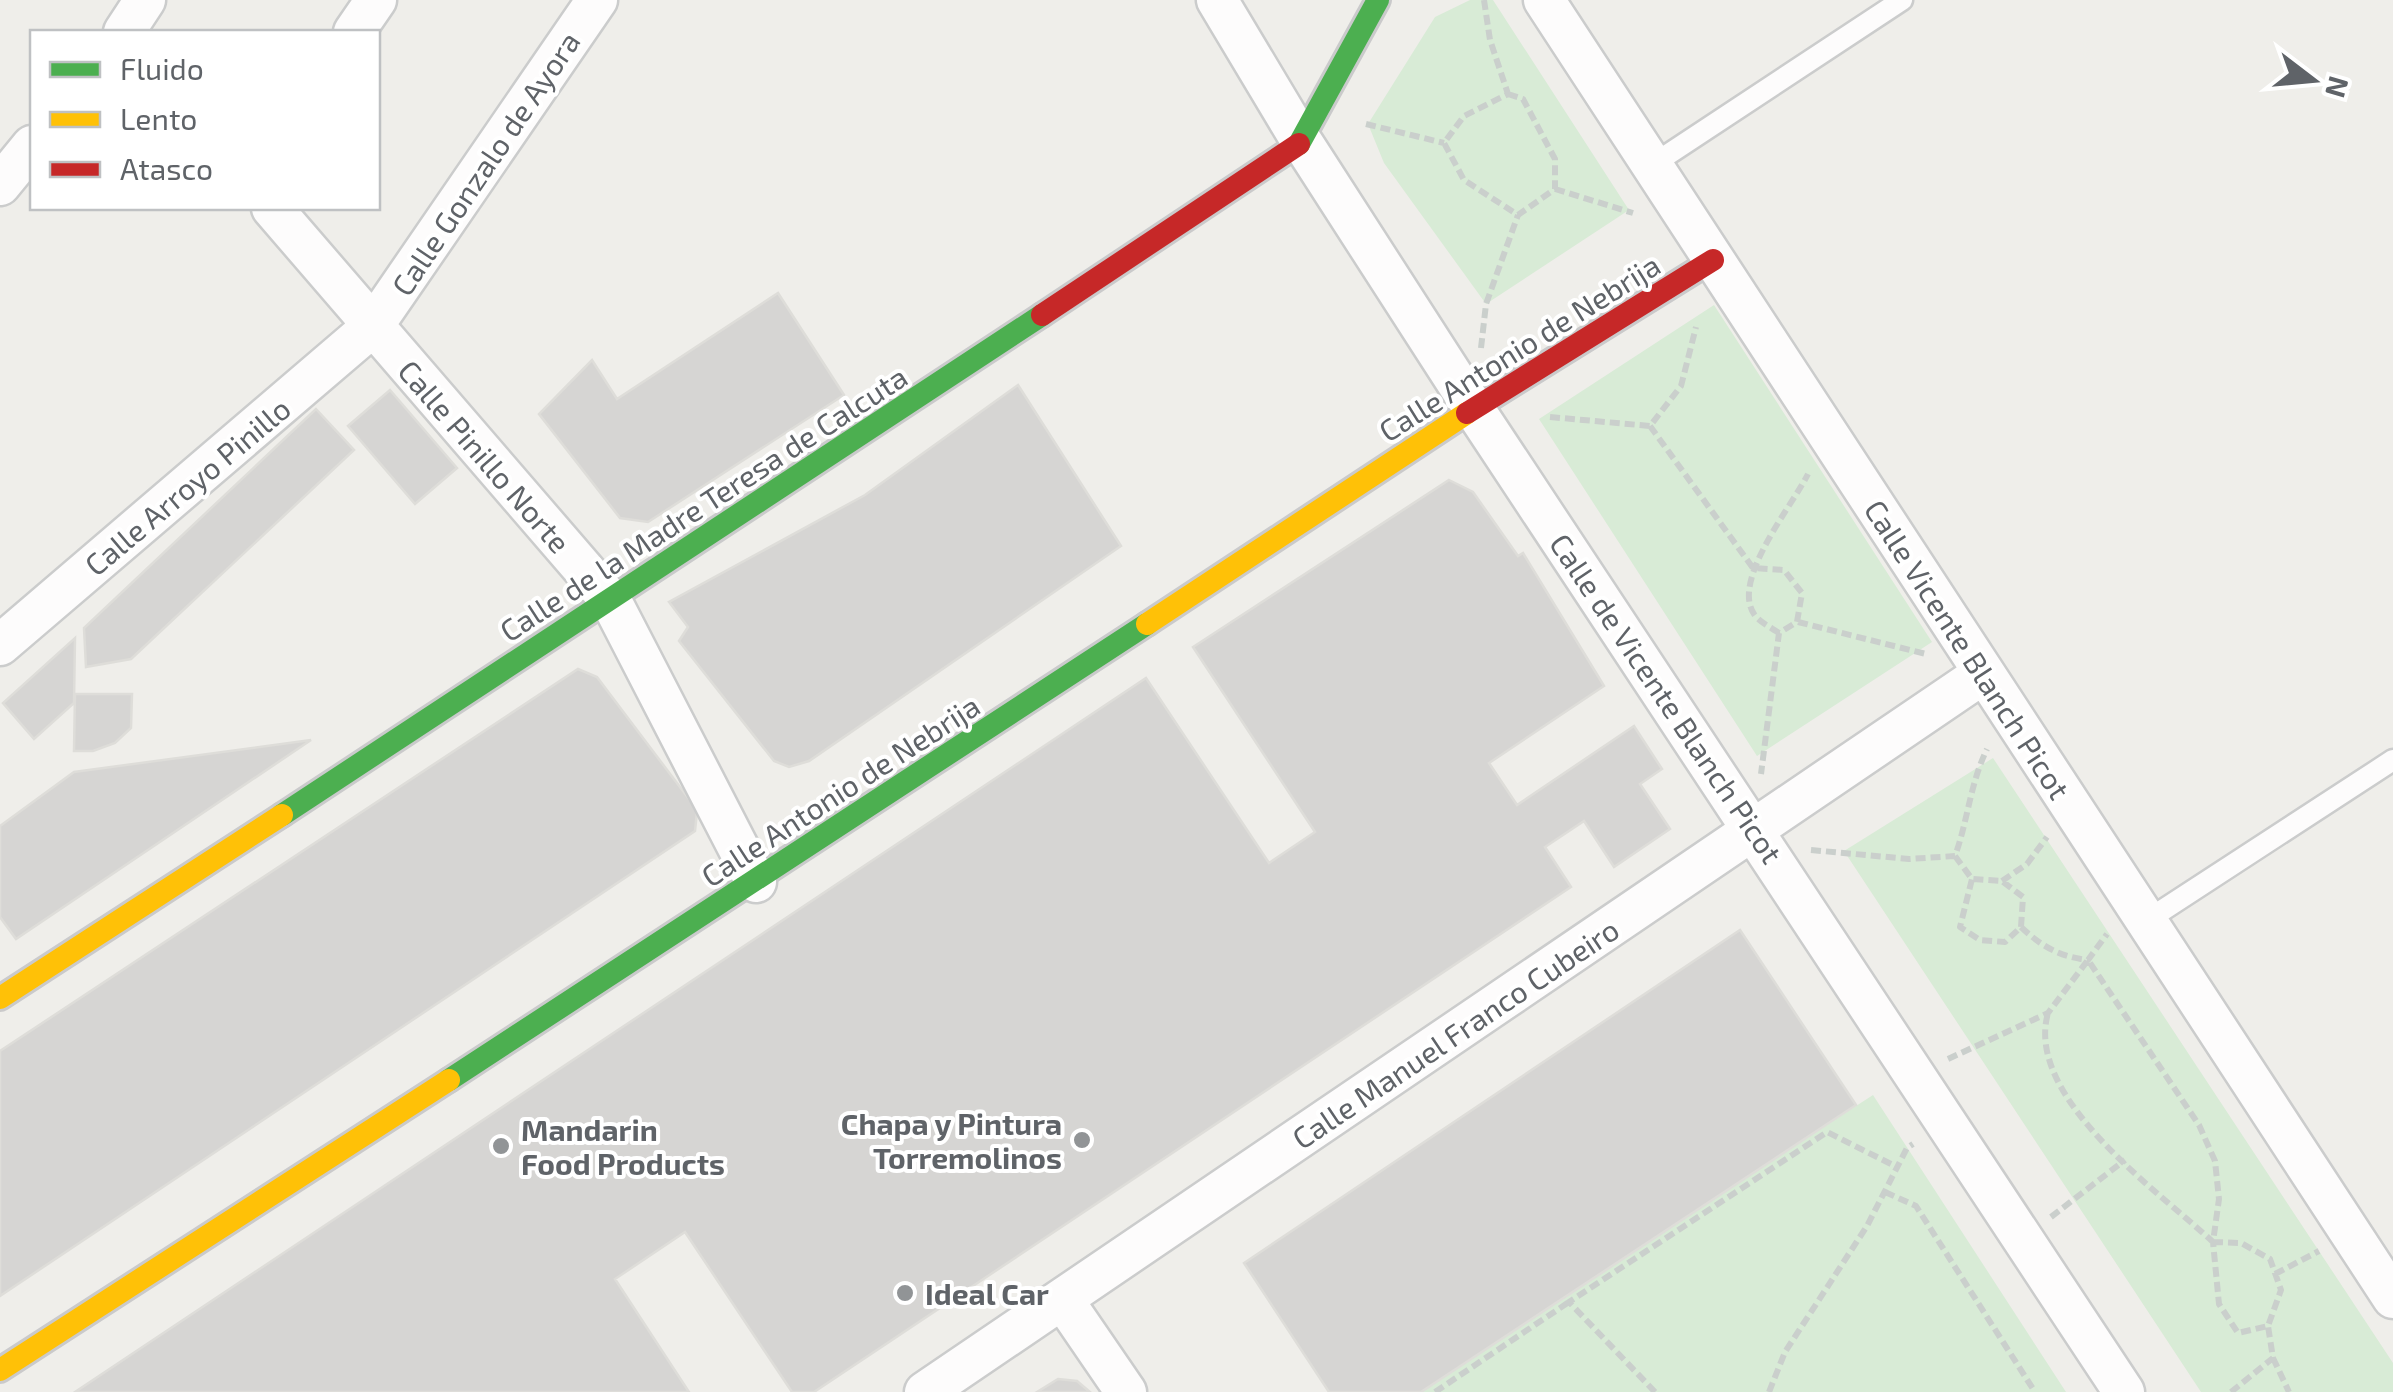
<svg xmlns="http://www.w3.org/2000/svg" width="2393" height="1392" font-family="'Exo 2',sans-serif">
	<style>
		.green { fill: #d8ebd6 }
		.building { fill: #d6d5d3; stroke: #deddd9; stroke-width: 2.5 }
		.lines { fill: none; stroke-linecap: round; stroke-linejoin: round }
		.lane-casing { stroke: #cbcccc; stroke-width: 25 }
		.street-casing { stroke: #cbcccc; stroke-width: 45 }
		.fast-casing { stroke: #cacacb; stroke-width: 28 }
		.slow-casing { stroke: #cacacb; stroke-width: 28 }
		.jam-casing { stroke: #cacacb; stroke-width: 28 }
		.path { stroke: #cacfcc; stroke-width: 6; stroke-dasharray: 10 5; stroke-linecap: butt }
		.lane { stroke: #fdfcfc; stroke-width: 20 }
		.street { stroke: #fdfcfc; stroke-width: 40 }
		.fast { stroke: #4caf50; stroke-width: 22 }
		.slow { stroke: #ffc107; stroke-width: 22 }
		.jam { stroke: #c62828; stroke-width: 22 }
		.poi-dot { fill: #919496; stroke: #fff; stroke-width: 4 }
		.labels { text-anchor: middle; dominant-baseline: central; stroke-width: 8; stroke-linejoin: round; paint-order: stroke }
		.street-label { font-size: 30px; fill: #5f6368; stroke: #fff }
		.poi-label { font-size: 30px; font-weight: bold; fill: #5f6368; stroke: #fff; text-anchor: start }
	</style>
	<rect width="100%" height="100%" fill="#efeeea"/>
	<path class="green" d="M1470 0H1493L1629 210 1486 304 1384 163 1368 124 1435 17Z
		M1714 305 1932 642 1757 756 1539 419Z
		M1993 758 2393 1363V1392H2201L1844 851Z
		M1873 1095 2066 1392H1421L1833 1121Z"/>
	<path class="building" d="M778 293 844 395 648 522 620 518 539 414 592 360 617 399Z
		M1018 385 1121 546 809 761 789 767 774 761 679 641 688 627 669 602 865 495Z
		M390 390 457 468 415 504 348 426Z
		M316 409 354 450 131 659 86 667 84 628Z
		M1449 480 1473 492 1518 556 1523 553 1604 686 1489 763 1517 805 1634 726 1662 769 1640 784 1670 829 1614 867 1584 821 1545 847 1571 887 814 1392H792L685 1232 615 1279 689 1392H75L1146 678 1269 863 1315 832 1193 647Z
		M75 638 74 703 34 739 3 703Z
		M578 669 597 677 692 803 697 812 695 831 0 1296V1051Z
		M75 694H132L131 728 115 743 93 751H74Z
		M311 740 16 939 0 917V826L74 772Z
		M1740 930 1856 1105 1421 1392H1329L1244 1263Z
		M1058 1379 1077 1381 1090 1392H1037Z"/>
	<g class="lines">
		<defs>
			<path id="lane" d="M1652 165 1902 0
				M2146 921 2393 760"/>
			<path id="street" d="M1217 0 1302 142 1474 409 2124 1392
				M1544 0 2393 1298
				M124 32 145 0
				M354 32 376 0
				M0 185 32 146
				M272 208 611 601 756 882
				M0 645 373 326 597 0
				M1063 1300 1126 1392
				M925 1392 1984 673"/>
			<path id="fast" d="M1299 144 1378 0
				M282 815 1042 315
				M449 1080 1147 624"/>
			<path id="slow" d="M1147 624 1467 413
				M0 998 282 815
				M0 1370 449 1080"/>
			<path id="jam" d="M1042 315 1299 144
				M1467 413 1713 260"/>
		</defs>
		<use href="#lane" class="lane-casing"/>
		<use href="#street" class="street-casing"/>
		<use href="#fast" class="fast-casing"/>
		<use href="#slow" class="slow-casing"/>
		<use href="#jam" class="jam-casing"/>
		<path class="path" d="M1484 0 1490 40 1508 94
			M1508 94 1523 99 1555 159V189L1518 215 1464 180 1444 143 1464 116Z
			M1366 124 1444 143
			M1555 189 1633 213
			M1481 348 1486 304 1518 215
			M1550 417 1650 426 1681 386 1696 327
			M1650 426 1753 568 1784 570 1802 593 1797 622 1779 633 1761 774
			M1798 622 1926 654
			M1779 633C1772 628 1759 622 1754 614 1731 580 1792 506 1808 474
			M1811 850 1909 859 1955 856C1968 820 1970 784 1987 749
			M1955 856 1972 879 2002 881 2023 897 2021 927 2005 942 1980 940 1960 927 1972 879
			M2002 881 2027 864 2047 837
			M2021 927C2041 946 2060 957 2088 960L2107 934
			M1948 1059 2048 1013 2088 960 2199 1125 2215 1161 2219 1199 2213 1242C2157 1190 2024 1097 2048 1013
			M1885 1192 1916 1206 2035 1392
			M2051 1217 2125 1160
			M2213 1242 2241 1243 2270 1259 2281 1290 2268 1326 2238 1333 2219 1304Z
			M2275 1274 2319 1251
			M2273 1358 2289 1392
			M1435 1392 1569 1302
			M1655 1392 1569 1302 1827 1132 1897 1167
			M1769 1392 1785 1352 1867 1226 1907 1148 1913 1144
			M2231 1392 2273 1358 2268 1326"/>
		<use href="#lane" class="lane"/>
		<use href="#street" class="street"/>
		<use href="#fast" class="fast"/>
		<use href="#slow" class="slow"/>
		<use href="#jam" class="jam"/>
	</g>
	<g class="poi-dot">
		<circle cx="1082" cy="1140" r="10"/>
		<circle cx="501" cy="1146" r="10"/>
		<circle cx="905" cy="1293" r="10"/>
	</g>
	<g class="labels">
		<g class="street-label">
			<text transform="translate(485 163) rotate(-56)">Calle Gonzalo de Ayora</text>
			<text transform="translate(1519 347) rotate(-32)">Calle Antonio de Nebrija</text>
			<text transform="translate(485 456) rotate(49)">Calle Pinillo Norte</text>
			<text transform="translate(187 486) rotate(-40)">Calle Arroyo Pinillo</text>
			<text transform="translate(703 503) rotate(-33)">Calle de la Madre Teresa de Calcuta</text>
			<text transform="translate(1968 649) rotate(57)">Calle Vicente Blanch Picot</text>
			<text transform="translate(1667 698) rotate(56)">Calle de Vicente Blanch Picot</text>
			<text transform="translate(840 790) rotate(-33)">Calle Antonio de Nebrija</text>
			<text transform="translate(1455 1033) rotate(-34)">Calle Manuel Franco Cubeiro</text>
		</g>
		<g class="poi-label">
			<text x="1062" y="1123" text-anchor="end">Chapa y Pintura<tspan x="1062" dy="34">Torremolinos</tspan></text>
			<text x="521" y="1129">Mandarin<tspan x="521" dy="34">Food Products</tspan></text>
			<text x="925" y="1293">Ideal Car</text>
		</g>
	</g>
	<rect x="30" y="30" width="350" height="180" fill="#ffffff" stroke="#bfc1c3" stroke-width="2.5"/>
	<rect x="50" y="62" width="50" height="15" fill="#4caf50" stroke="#bfc1c3" stroke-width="2.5"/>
	<text x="120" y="80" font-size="30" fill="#5f6368">Fluido</text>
	<rect x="50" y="112" width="50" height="15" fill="#ffc107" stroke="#bfc1c3" stroke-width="2.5"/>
	<text x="120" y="130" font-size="30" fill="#5f6368">Lento</text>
	<rect x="50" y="162" width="50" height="15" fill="#c62828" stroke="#bfc1c3" stroke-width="2.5"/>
	<text x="120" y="180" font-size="30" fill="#5f6368">Atasco</text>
	<g transform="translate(2313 80) rotate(106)" stroke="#ffffff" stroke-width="8" paint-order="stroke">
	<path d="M0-8L18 38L0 25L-18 38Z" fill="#5f6368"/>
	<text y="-15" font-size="28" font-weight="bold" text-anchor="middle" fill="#5f6368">N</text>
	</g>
</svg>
